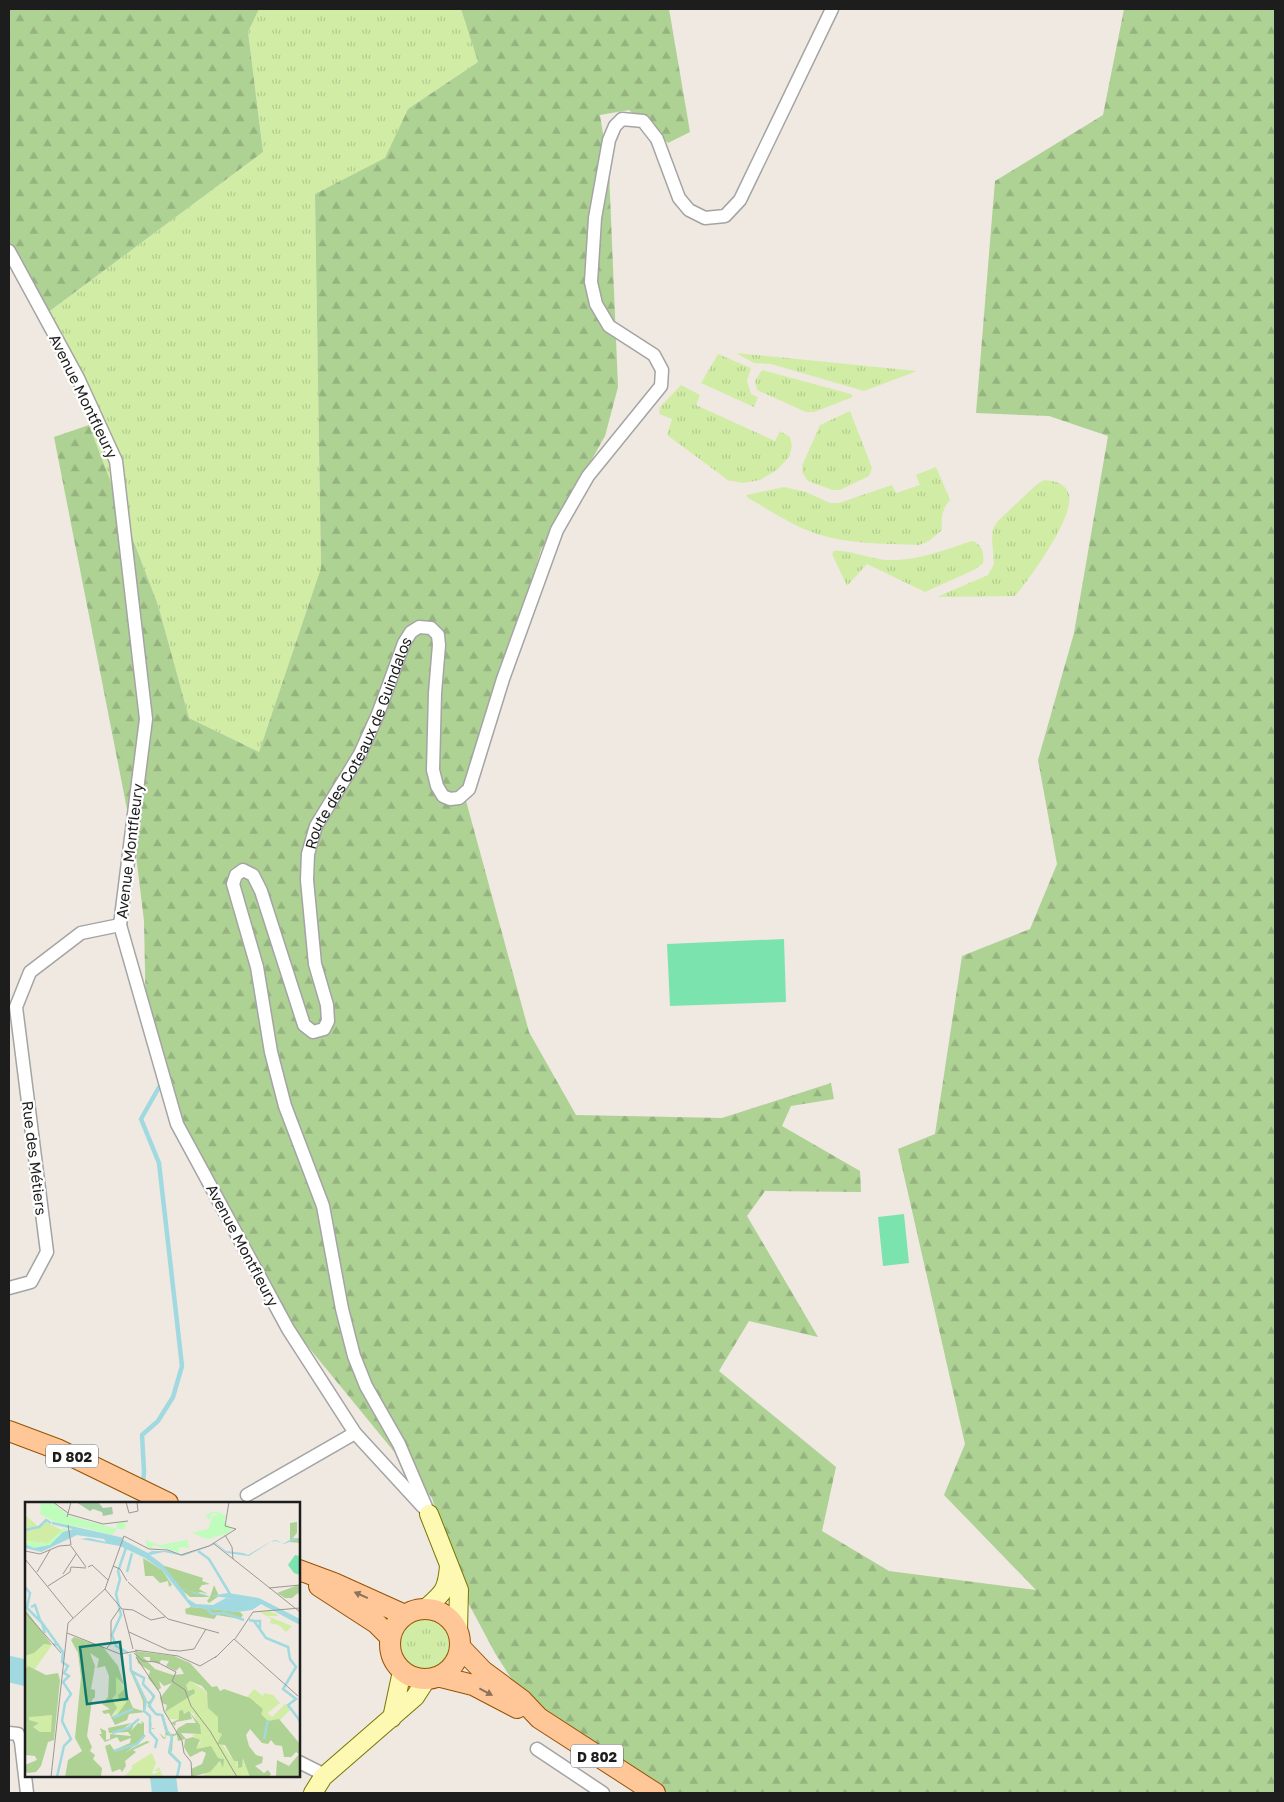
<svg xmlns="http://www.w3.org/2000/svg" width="1284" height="1802" font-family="'Golos Text',sans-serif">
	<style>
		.grass { fill: url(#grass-tufts) }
		.forest { fill: url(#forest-firs) }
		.pitch { fill: #7be4ae }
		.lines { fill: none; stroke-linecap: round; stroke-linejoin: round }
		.stream { stroke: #a0d9e0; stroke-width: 4.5 }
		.river { stroke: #a0d9e0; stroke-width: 26 }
		.street-casing { stroke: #a4a4a4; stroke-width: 15 }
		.secondary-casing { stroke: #797700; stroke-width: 20 }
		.primary-casing { stroke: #975200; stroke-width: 22 }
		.street { stroke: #fff; stroke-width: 12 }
		.secondary { stroke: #fdf8b2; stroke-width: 18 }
		.primary { stroke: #ffc698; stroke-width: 20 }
		.oneway { fill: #8e725a }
		.labels { text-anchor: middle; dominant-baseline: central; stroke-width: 4.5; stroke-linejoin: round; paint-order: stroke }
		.shield { fill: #fff; stroke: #616161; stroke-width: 1 }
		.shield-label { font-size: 14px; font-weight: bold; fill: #1d1d1d }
		.street-label { font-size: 15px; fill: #1d1d1d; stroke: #fff }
		.inset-river { fill: none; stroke: #a0d9e0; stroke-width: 2.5 }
		.inset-road { fill: none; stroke: #9b9793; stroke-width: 1 }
		.view { fill: #0f766e; fill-opacity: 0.15; stroke: #0f766e; stroke-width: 2.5 }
		.inset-edge { fill: none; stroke: #1d1d1d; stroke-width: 2.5 }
	</style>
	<defs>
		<pattern id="grass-tufts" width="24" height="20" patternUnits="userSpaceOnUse" patternTransform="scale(1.25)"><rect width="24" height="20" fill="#d1eda5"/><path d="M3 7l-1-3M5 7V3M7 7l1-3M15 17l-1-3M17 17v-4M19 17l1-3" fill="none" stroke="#b3cb8e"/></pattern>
		<pattern id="forest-firs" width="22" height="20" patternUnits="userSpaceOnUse" patternTransform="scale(1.25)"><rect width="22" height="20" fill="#aed194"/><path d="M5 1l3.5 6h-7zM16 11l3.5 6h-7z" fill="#95b37f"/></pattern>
	</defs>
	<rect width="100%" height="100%" fill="#efe9e2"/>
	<path class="grass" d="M259 9H461L478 62 408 109 386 158 315 194 321 568 259 752 189 718 158 605 89 425 43 316 263 152 248 32Z
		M736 353 917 371 864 391 771 364 754 363Z
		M718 354 751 368 747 381 751 394 758 397 754 407 701 383Z
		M762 370 851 394 853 397 814 412H806L757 390 755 381Z
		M681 385 700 395 696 405 775 441 780 431 790 437 792 446 789 457 777 470 760 480 743 483 728 480 667 435 672 419 659 414 660 407Z
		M850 411 872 468 869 476 840 490H832L808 481 803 474 802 466 820 425Z
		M936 467 950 500C942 509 941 518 942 530L929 541 919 545C882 543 844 545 809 531 788 523 768 509 748 498L746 495 784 487 806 492 830 503H839L892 485 896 493 920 485 916 475Z
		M1044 480C1055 481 1066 483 1069 495 1075 516 1029 580 1015 596L937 597 988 575 994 564 992 538 993 529 998 521 1036 485Z
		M972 541C983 545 984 553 983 563L976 569 925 592 867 564 847 586 832 554 834 551C850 549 870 560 888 560 910 561 933 554 954 547 960 545 965 543 972 541Z
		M401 1644a25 25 0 1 1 50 0a25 25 0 1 1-50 0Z"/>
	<path class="forest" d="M9 9H259L248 32 263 152 43 316 9 241Z
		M461 9H669L690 132 668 143 629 110 600 115 609 171 618 387 605 436 541 550 465 797 529 1032 576 1115 722 1118 831 1083 834 1099 791 1106 782 1126 860 1171 861 1192 765 1191 747 1216 818 1337 749 1321 719 1371 836 1467 822 1531 889 1571 1036 1590 944 1495 965 1444 898 1149 935 1134 962 956 1030 929 1057 864 1038 760 1074 633 1108 436 1049 416 976 413 995 181 1103 115 1124 9H1275V1793H666L543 1729 495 1653 464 1595 432 1498 301 1338 179 1120 146 1019 144 921 136 855 54 437 89 425 158 605 189 718 259 752 321 568 315 194 385 158 408 109 478 62Z"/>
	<path class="pitch" d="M784 939 786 1002 670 1006 667 944Z
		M904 1214 909 1263 883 1266 878 1217Z"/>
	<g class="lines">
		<path class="stream" d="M143 1485 144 1471 142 1435 158 1421 173 1397 182 1366 159 1163 141 1119 162 1082"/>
		<path class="river" d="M9 1669 26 1673
			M163 1776 165 1793"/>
		<defs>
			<g id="street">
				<path d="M9 251 78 378 116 461 146 719 120 925 177 1124 288 1329 355 1433 423 1507"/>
				<path d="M9 1288 31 1282 47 1252 16 1007 30 972 81 933 120 925"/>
				<path d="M247 1495 355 1433"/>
				<path id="s1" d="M429 1514 399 1444 366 1386 354 1356 342 1309 323 1206 285 1106 271 1052 257 967 233 884 236 875 243 870 253 875 261 891 304 1025 313 1032 324 1029 328 1021 327 1005 315 964 307 880 308 854 316 826 360 754 378 714 404 643 411 632 419 627 431 628 438 635 439 645 435 693 433 770 437 786 443 796 450 799 459 798 469 789 503 679 557 530 588 476 661 386 662 370 654 355 609 326 596 304 591 282 595 218 609 140 615 126 622 119 643 121 657 139 679 198 689 210 705 218 725 216 740 200 832 9"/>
				<path d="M9 1733 18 1734 21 1742 27 1793"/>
				<path d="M537 1749 603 1793"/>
				<path d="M299 1762 317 1771 323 1777"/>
			</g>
			<path id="secondary" d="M429 1514 459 1590 458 1630
				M425 1609C443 1593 447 1591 449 1566
				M392 1718 402 1671
				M313 1793 323 1777 415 1697 426 1680"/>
			<path id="primary" d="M9 1431 57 1449 168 1503
				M299 1570 334 1583 405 1615
				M319 1586 376 1623 390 1637
				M390 1644a35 35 0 1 1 70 0a35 35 0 1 1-70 0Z
				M461 1648 483 1671 522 1700 539 1718 655 1793
				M441 1677 473 1685 517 1708"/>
		</defs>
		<use href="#street" class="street-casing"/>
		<use href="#secondary" class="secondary-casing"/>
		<use href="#primary" class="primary-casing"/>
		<use href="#street" class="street"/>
		<use href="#secondary" class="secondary"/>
		<use href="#primary" class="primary"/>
	</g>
	<defs><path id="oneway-solid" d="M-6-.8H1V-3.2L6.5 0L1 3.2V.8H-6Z" transform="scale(1.25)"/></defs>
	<g class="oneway">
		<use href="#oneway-solid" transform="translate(361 1595) rotate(-156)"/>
		<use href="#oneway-solid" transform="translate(486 1692) rotate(28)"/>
	</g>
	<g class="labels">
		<g class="shield">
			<rect x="46" y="1444.5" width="52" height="23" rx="4"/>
			<rect x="571" y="1744.5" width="52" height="23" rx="4"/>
		</g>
		<g class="shield-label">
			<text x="72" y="1456">D 802</text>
			<text x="597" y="1756">D 802</text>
		</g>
		<g class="street-label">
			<text transform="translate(84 396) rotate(64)">Avenue Montfleury</text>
			<text stroke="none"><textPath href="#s1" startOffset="1175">Route des Coteaux de Guindalos</textPath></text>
			<text transform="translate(129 851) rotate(-83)">Avenue Montfleury</text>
			<text transform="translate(35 1158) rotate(83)">Rue des Métiers</text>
			<text transform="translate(243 1245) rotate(62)">Avenue Montfleury</text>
		</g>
	</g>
	<g transform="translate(25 1502)">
		<rect width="275" height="275" fill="#efe9e2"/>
		<path d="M0 13 14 25 21 20 39 29 23 41 0 39ZM244 109 252 112 253 114H242L267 124 261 130 254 123 245 121 246 117 235 110ZM19 142 27 143 15 160 9 168 3 164 0 167V154L9 151ZM91 174 100 187 93 193 102 199 92 214 86 215 91 210 87 197 91 192ZM165 179 181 189 185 207 193 214 197 232 194 238 209 259H213L212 264H217L218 256 221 258 225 275H176L199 257 193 256 180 245 170 247 176 240 167 233 175 231 169 212 164 209 159 212 158 208 154 217H144L140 210 164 194 169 187 163 189 161 183ZM229 187 238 194 239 191 248 193 255 201 243 211 247 215 260 202 266 207 255 218 243 219 235 212 238 208 222 195ZM28 213 26 230H15L8 225 14 221 3 218 4 214ZM127 251 131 261 127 271 129 272 135 269H129L134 265 138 275H98L108 266 106 264Z" fill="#d1eda5"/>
		<path d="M272 20V31L267 37 275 36V41L265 40V21ZM118 56 137 68 147 83 144 85 143 79 135 81 128 74H120ZM137 63 178 76 177 79 185 82 177 83 174 87 183 92 175 90 173 91 185 95 189 83 194 94 184 101 182 99 185 95H165L151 83ZM273 83 275 85V94L273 91 267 96H260L252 91ZM166 105 215 110 218 113 215 117 192 113 189 117 161 112 160 107ZM0 107 27 143 19 142 9 151 0 154ZM49 135 78 145 93 164 99 183 91 175V192L87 197 92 206 86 215 92 213 102 199 94 198 93 193 100 187 108 206 118 209V199L104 166 119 176 118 182V176L109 172 120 198 123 200 128 196 120 183 130 196 125 202 131 212H138L144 232H150L153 226 162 221H171L165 211 167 217 151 220 150 224 146 221 154 217V209L158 208 159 212 164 209 175 223 176 232 156 231 161 237 168 235 175 238 171 247 186 244 193 256 199 257 198 266 195 259 185 270 166 275V267L177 262 181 251 177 249 165 255 159 245 160 237 153 239 152 233 148 234 147 249 144 251 154 262 143 251 146 248V234L140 233 141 236 139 237 137 235 134 231 140 236 141 224 137 214 131 213 121 199 120 209 125 213 127 226H131L127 227 124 213 120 210 104 212 102 218 90 223 84 211 79 212 77 209 85 207 77 202 83 195 84 174 80 164 72 166 74 157 65 151 70 164 66 187 70 188V195L67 198 62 234 67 245 65 249 70 253 68 257 77 266 76 275H40L43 258 57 249 50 236 56 175 53 151 46 138ZM110 149 149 154 165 161 187 185 192 184 195 189 199 187 225 196 238 207 236 212 243 219 254 217 275 242V275L251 274 252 258 264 264 274 252 271 250 266 255H259L257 244 250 243 246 238 243 242 237 241 225 227 221 233 224 244 231 253 238 255 237 261 230 264 239 271 243 268 246 272 244 275H225L218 256 217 265 213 266V259H209L200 243 192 242 197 232 193 230V215L183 206 182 190 177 184 165 179 161 183 163 189 169 187 170 191 140 210 142 203 137 201 135 196 147 181 139 184 134 179 136 186 133 188 123 176 125 169 113 161ZM118 155H125V159L134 162 136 158 144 159 141 164 151 169 155 165 159 172 148 173 130 167ZM3 164 21 173 33 171 35 178 29 238 23 240 16 264 11 270 3 271 0 270V263L12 258 10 254 0 253V167ZM27 213 26 230H15L8 225 14 221 4 218V215ZM116 219 119 221V236L100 251 109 245 122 239 125 240 108 248 111 250 100 259 101 264 97 270 95 267 87 270 80 244 85 242 89 248 105 241 106 236 95 240 92 235 80 240 74 232H77L76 230 75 226 81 229V238L85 237V232L106 234 103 230 84 231 83 226 106 221 98 227H101L110 220 106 229 113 221 117 222Z" fill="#aed194" fill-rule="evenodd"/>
		<path d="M51 0H73L78 6 87 5 88 12 78 14 77 10 68 7 65 9Z" fill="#a2caa3"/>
		<path d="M16 0H27L44 14 92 27 91 21 101 19 100 27H92L87 33 56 25 37 24 15 12ZM191 9 201 14 199 19 207 27 203 31 183 37 177 35 178 32 177 35 167 31 183 27 185 23 187 15 193 12 188 11 185 16V22L184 24 185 18 180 13ZM39 26 43 28 25 43 9 46 0 42V39L23 41ZM120 38 134 43 162 38 164 46 154 45V51L144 47 160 39 142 47 128 43 127 46 122 45Z" fill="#bffdbc"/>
		<path d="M270 53 275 54V73L269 71 263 63Z" fill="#7be4ae"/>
		<path d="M48 27 96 37 123 51 127 49H144L156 53 191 41 201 49 218 51 223 53 243 41 250 38 253 39 258 42 268 36H275L259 42 251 39 245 40 224 54 202 51 191 42 158 54 139 50 125 53 137 62 157 87 186 94 203 91 234 96 275 117V123L236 102 227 108 212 110 166 105 137 68 120 56 95 44 55 37 64 36 81 40 79 37 52 33 16 50 0 46V42L9 46 25 43 38 30ZM161 87 170 92 212 97 201 96 188 103 171 102 163 97 158 88Z" fill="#a0d9e0" fill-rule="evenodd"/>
		<path class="inset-river" d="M27 21 98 37M0 28 14 25 21 18 26 21M101 46 93 69 95 77 91 92 96 113 87 133 91 144 103 151M173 49 184 57 205 92M102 70 107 51M0 85 5 91 2 106 17 121 20 131M6 105 10 103 15 118 33 143M180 105 187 112 200 111 219 118M224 118 229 119 241 136 263 145 265 157 271 165 258 187 271 197 263 203 275 219M229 119H235V128M28 142 33 143 38 150 37 160 43 164 39 171 44 174 38 180 46 192 40 201 37 219 46 237 39 244 32 275M105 152 106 169 119 176 118 182 129 194 124 204 131 212 137 213 141 228 147 235 144 250 155 261 152 275M108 172 121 199 119 209 125 214V230L132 238 130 246M88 216 108 207M87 231 103 226 114 217M239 237 243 218M89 249 112 242 120 233"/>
		<path class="inset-road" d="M28 0 43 11M101 0 104 11 113 9 112 0M43 12 78 22 103 19M42 15 46 0M43 23 46 43M200 33 207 45 208 57M99 34 124 47 143 48 156 53 165 50 184 44 211 27 200 24 204 0M188 41 275 110M46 44 61 65M0 49 15 52 34 44 46 43M0 57 48 116M88 64 95 67 102 79M63 65 67 63 83 78M12 70 25 48M38 72 51 52M103 80 143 117 194 131M23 84 45 70 46 65 61 66M244 86 275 83M80 87 97 107 108 108 126 118 140 115M98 108 108 147M0 110 36 151M104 130 143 148 155 149 169 147 181 127M42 131 95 152 112 149M210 137 228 110 275 106M82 146 86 141V119L95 106M110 148 153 154 175 164 192 154M109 151 118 159 132 160 151 170 147 179 160 188 166 204 185 229 212 275M111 155 135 191 139 209 157 239 159 251 166 260 167 275M190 156 209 137 273 194M26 275 43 121 80 87 99 34"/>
		<path class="view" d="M95 140 102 197 62 202 55 145Z"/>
		<rect width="275" height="275" class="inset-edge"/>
	</g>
	<rect width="1284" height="1802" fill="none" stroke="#1d1d1d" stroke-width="20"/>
</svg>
